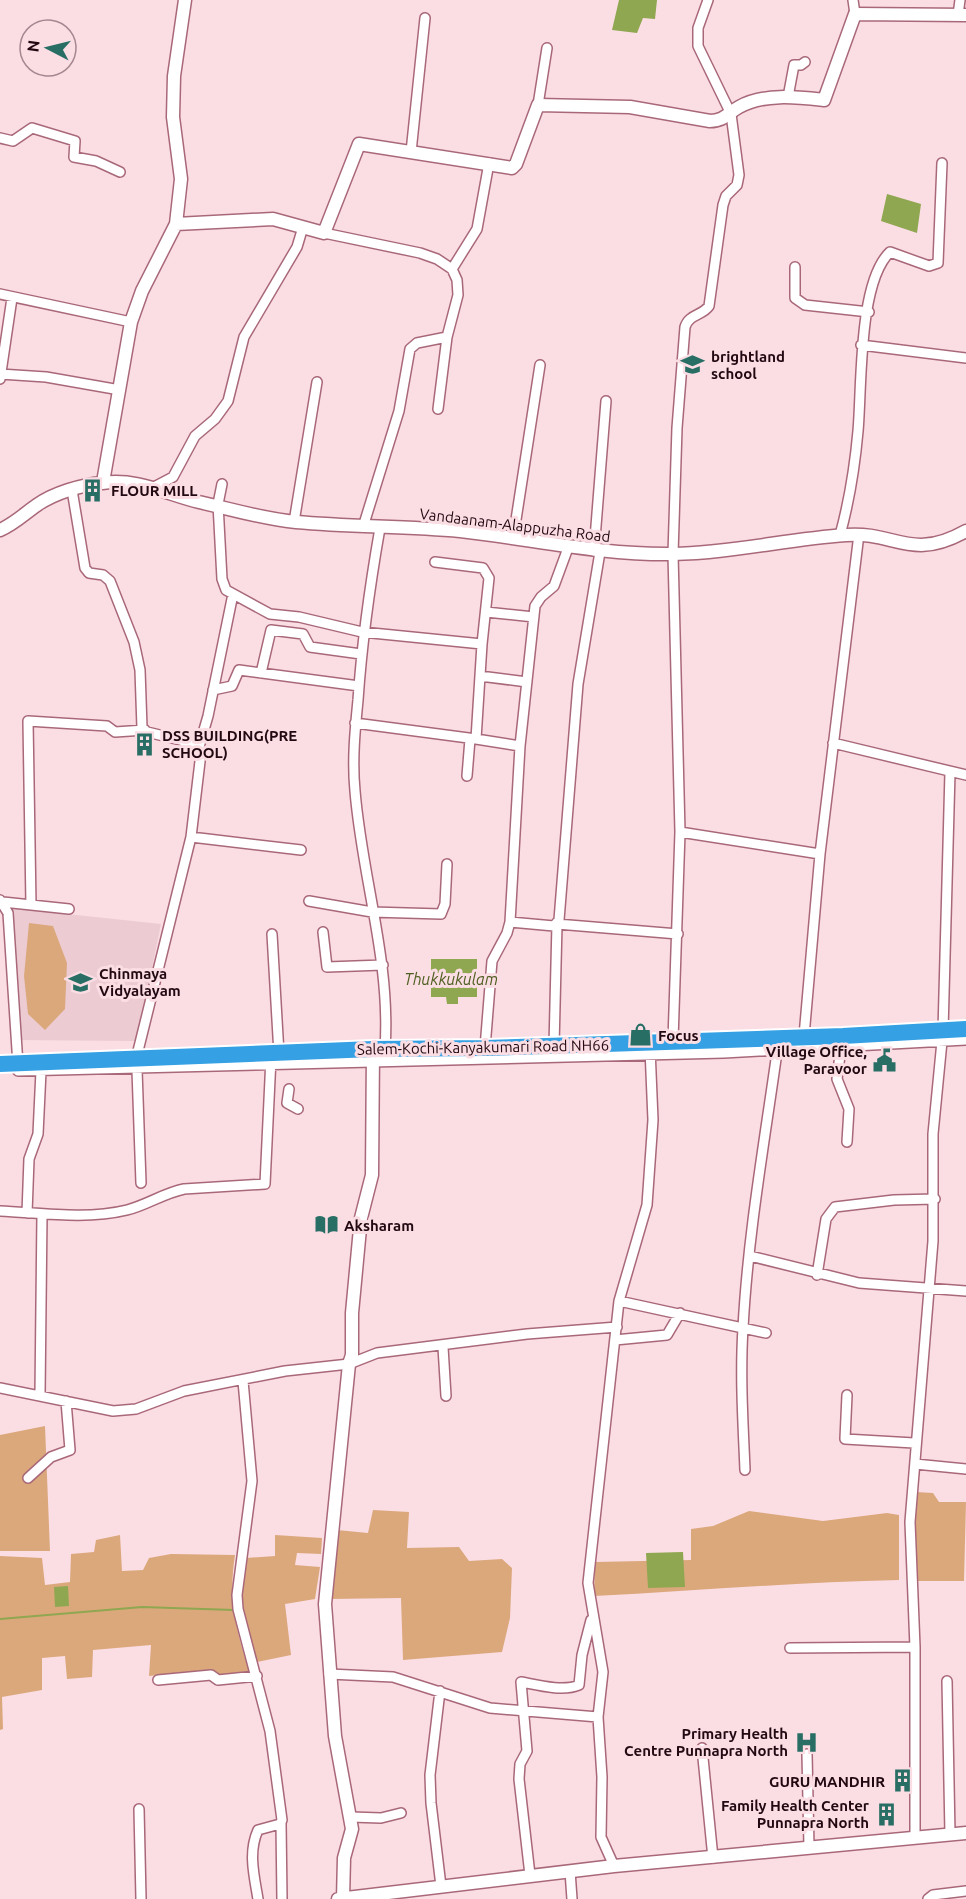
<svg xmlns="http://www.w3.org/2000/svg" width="966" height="1899" font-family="Ubuntu,sans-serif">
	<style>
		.built { fill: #eccbd3 }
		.green { fill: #dba87c }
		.water { fill: #8fa750 }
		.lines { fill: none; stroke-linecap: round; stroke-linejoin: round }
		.stream { stroke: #8fa750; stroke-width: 2 }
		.street-casing { stroke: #a9687a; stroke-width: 12 }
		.secondary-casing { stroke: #a9687a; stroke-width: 15 }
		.highway-casing { stroke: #fff; stroke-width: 20 }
		.street { stroke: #fff; stroke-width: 9 }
		.secondary { stroke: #fff; stroke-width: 12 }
		.highway { stroke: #35a0e4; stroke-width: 16 }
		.labels { text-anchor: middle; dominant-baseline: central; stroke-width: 6; stroke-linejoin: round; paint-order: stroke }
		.poi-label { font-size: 15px; font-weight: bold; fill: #220911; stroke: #fbdde4; text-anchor: start }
		.street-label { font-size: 15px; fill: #220911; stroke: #fbdde4 }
		.water-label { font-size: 16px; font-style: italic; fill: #4f5f22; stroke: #fbdde4 }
	</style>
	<rect width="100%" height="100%" fill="#fbdde4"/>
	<path class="built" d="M10 908 161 924 137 1041 14 1040Z"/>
	<path class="green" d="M29 923 53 926 67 963 65 1009 45 1030 28 1014 24 976Z
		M45 1426 50 1551H0V1435Z
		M916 1492 933 1493 939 1502H966L964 1581H915L913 1531Z
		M373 1510 409 1512 407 1548 459 1547 469 1561 502 1559 512 1568 510 1618 502 1652 403 1660 401 1598 330 1599 337 1530 368 1533Z
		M749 1511 823 1521 887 1513 899 1515V1580C797 1582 696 1591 594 1596L595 1562 691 1560V1529L713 1526Z
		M120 1535 122 1571 143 1570 149 1558 171 1554 235 1555C228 1600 236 1629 249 1671L221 1675 213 1670 149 1676 151 1645 93 1650 92 1677 67 1679 65 1656 42 1658V1690L2 1697 3 1729 0 1730V1556L42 1558 45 1585 70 1582 71 1554 94 1552 96 1540Z
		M275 1535 322 1538 321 1554 297 1553 295 1565 320 1567 315 1599 285 1604 291 1655 257 1662C244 1621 238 1601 246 1558L275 1556Z"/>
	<path class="water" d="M619 0H657L655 19 643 18 637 33 612 30Z
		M887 194 921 204 917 233 881 221Z
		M431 959H477V997H458V1004H447L446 997H431Z
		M683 1552 685 1587 648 1588 646 1553Z
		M68 1586 69 1606 55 1607 54 1587Z"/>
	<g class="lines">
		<path class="stream" d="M0 1619 142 1607 234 1610"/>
		<defs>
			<path id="street" d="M853 0 855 14
				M958 15 960 0
				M788 97 794 65H801L805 62
				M538 105 547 48
				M0 138 13 141 32 128 75 141 74 157 96 161 120 172
				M411 152 425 18
				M324 233 420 253 437 259 452 269 457 280 458 295 447 337 438 409
				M795 267V298L805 305 869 312
				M452 269 477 229 489 163
				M0 294 131 322
				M861 345 966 358
				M0 374 46 377 120 390
				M0 379 12 298
				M222 484 218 504 222 579 226 590 270 614 299 617 362 632 482 644 476 739 520 746
				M154 487 173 477 195 436 215 419 228 401 244 337 297 247 303 227
				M72 490 85 568 89 573 103 575 110 581 134 642 140 670 142 728 147 732 193 743 201 753 191 837 136 1059
				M294 522 317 382
				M363 527 399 411 410 349 417 343 447 337
				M380 528C370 585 362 641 358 700 355 730 352 761 355 791 362 878 391 961 385 1049
				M840 535C849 502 855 465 858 431 862 387 858 282 890 252L929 266 938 263 942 163
				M513 539 540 365
				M594 551 606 401
				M435 562 483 568 489 578 482 644
				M486 612 534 617
				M261 673 271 630 303 634 310 647 361 654
				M480 676 527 682
				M213 690 232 686 239 670 359 686
				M355 723 476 739
				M833 743 966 775
				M199 747 208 716 233 594
				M467 776 470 739
				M680 832 820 854
				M191 837 301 850
				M0 900 8 913 18 1065
				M309 901 372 912 441 914 445 904 447 864
				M3 902 69 909
				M31 905 28 721 107 726 115 732 145 730
				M510 922 554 926 559 920 578 684 600 552
				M323 932 327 967 383 965
				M272 934 279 1054
				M804 1036 820 854 859 534
				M842 1039 837 1079 849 1109 847 1142
				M673 1040 680 832 673 554 677 428 685 327C689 314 702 316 709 306L723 205 726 196 737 185 739 175 731 114 698 46V28L708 0
				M554 1046 557 924 678 934
				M485 1048 492 961 507 933 510 922 520 746 535 606 541 597 554 586 568 548
				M137 1070 141 1183
				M18 1071 724 1053 966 1040
				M289 1089 287 1103 298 1109
				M0 1211C42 1213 86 1220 127 1210 147 1205 164 1193 184 1189L265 1184 271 1058
				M27 1213 29 1159 38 1134 41 1071
				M750 1256 859 1283 966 1291
				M817 1275 826 1219 835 1207 894 1200 935 1199
				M619 1301 766 1333
				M615 1340 667 1335 680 1313
				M443 1347 446 1396
				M243 1381 252 1481 237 1595 238 1609 270 1731 282 1820 280 1824 258 1830C248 1852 254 1875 258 1899
				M0 1388 113 1411 136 1409 184 1391 285 1371 349 1364 377 1353 527 1334 617 1327
				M40 1395 42 1214
				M847 1395 845 1439 914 1443
				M915 1464 966 1469
				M745 1470C743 1422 740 1375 743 1328 748 1233 765 1139 778 1045
				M28 1478 51 1457 70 1450 66 1401
				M790 1648 915 1647
				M329 1674 393 1677 490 1708 598 1717
				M158 1680 211 1675 218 1680 257 1676
				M947 1681 950 1834
				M440 1691 430 1775 431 1803 441 1886
				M702 1748 713 1858
				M807 1754 809 1847
				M139 1809 141 1899
				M351 1817 381 1818 401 1813
				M281 1823 282 1899
				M915 1836V1647L910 1522 933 1241V1134L943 1031 950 772
				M614 1866 601 1837 602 1777 598 1717 603 1672 588 1583 619 1301 647 1205 653 1120 650 1049
				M570 1871 572 1899
				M530 1875 519 1779 520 1764 527 1751 521 1682C537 1685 563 1692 579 1685L582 1655 591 1620
				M928 1899 933 1895 966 1891"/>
			<path id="secondary" d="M176 224 273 219 324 233 359 144 512 168 516 164 538 105 630 107 710 121C724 121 728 113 739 107 764 93 797 97 824 100L855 14 966 15
				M103 482 131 322 142 291 176 224 181 179 173 117 174 76 185 0
				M0 530C14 524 24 514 37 505 54 493 81 485 102 483 138 478 166 494 199 502 231 509 263 519 296 522 351 527 405 526 460 531 532 539 600 555 673 554 731 553 788 539 846 535 895 531 911 562 966 531
				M338 1899 614 1866 966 1833
				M343 1899 344 1858 352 1829 335 1736 325 1604 349 1364 352 1355V1313L361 1218 372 1175 373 1049"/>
			<path id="highway" d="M0 1064 373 1049 485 1048 843 1036 966 1029"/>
		</defs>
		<use href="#street" class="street-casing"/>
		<use href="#secondary" class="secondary-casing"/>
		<use href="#highway" class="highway-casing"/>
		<use href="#street" class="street"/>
		<use href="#secondary" class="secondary"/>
		<use href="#highway" class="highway"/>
	</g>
	<defs>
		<symbol id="school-bare" viewBox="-9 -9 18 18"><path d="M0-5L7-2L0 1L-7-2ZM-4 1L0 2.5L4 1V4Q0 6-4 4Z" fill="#286e64" stroke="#fbdde4" stroke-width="2.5" paint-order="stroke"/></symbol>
		<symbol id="building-bare" viewBox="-9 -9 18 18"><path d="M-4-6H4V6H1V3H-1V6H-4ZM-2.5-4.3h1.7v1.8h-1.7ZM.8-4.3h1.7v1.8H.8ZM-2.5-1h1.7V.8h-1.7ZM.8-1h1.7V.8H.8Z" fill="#286e64" stroke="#fbdde4" stroke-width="2.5" paint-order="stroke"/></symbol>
		<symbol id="shop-bare" viewBox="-9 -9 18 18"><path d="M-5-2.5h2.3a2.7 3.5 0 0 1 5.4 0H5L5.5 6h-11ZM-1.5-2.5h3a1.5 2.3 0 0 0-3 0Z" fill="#286e64" stroke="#fbdde4" stroke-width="2.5" paint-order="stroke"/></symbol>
		<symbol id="civic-bare" viewBox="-9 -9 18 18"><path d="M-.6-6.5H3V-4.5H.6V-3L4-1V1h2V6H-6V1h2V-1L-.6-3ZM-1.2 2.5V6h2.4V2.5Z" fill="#286e64" stroke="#fbdde4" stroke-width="2.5" paint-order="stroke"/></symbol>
		<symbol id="library-bare" viewBox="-9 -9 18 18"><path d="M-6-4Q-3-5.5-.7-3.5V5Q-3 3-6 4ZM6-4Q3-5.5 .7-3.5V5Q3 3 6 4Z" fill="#286e64" stroke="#fbdde4" stroke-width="2.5" paint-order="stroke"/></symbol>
		<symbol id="hospital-bare" viewBox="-9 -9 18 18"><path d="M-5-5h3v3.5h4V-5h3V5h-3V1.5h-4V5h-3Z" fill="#286e64" stroke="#fbdde4" stroke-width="2.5" paint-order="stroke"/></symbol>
	</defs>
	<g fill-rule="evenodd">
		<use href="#school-bare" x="676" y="348" width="33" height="33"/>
		<use href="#building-bare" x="76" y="474" width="33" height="33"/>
		<use href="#building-bare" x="128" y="728" width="33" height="33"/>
		<use href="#school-bare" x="64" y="966" width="33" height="33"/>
		<use href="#shop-bare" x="624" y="1018" width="33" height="33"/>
		<use href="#civic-bare" x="868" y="1044" width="33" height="33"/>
		<use href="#library-bare" x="310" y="1208" width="33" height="33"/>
		<use href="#hospital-bare" x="790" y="1726" width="33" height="33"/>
		<use href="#building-bare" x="886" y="1764" width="33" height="33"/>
		<use href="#building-bare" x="870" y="1798" width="33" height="33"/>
	</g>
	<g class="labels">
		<g class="poi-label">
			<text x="711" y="356">brightland<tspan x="711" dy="17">school</tspan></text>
			<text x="111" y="490">FLOUR MILL</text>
			<text x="162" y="735">DSS BUILDING(PRE<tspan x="162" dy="17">SCHOOL)</tspan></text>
			<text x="99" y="973">Chinmaya<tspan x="99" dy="17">Vidyalayam</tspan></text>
			<text x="658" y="1035">Focus</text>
			<text x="867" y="1051" text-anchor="end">Village Office,<tspan x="867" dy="17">Paravoor</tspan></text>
			<text x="344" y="1225">Aksharam</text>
			<text x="788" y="1733" text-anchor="end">Primary Health<tspan x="788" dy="17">Centre Punnapra North</tspan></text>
			<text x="885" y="1781" text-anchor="end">GURU MANDHIR</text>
			<text x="869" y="1805" text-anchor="end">Family Health Center<tspan x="869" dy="17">Punnapra North</tspan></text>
		</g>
		<g class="street-label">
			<text transform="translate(515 525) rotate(7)">Vandaanam-Alappuzha Road</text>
			<text transform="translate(483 1047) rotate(-1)">Salem-Kochi-Kanyakumari Road NH66</text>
		</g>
		<g class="water-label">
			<text x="451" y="979">Thukkukulam</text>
		</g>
	</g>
	<g transform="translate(48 48) rotate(277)"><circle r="28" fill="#fbdde4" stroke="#a48890" stroke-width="1.5"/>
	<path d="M0-4.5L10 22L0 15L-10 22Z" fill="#286e64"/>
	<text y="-9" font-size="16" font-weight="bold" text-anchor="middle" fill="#220911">N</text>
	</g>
</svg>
